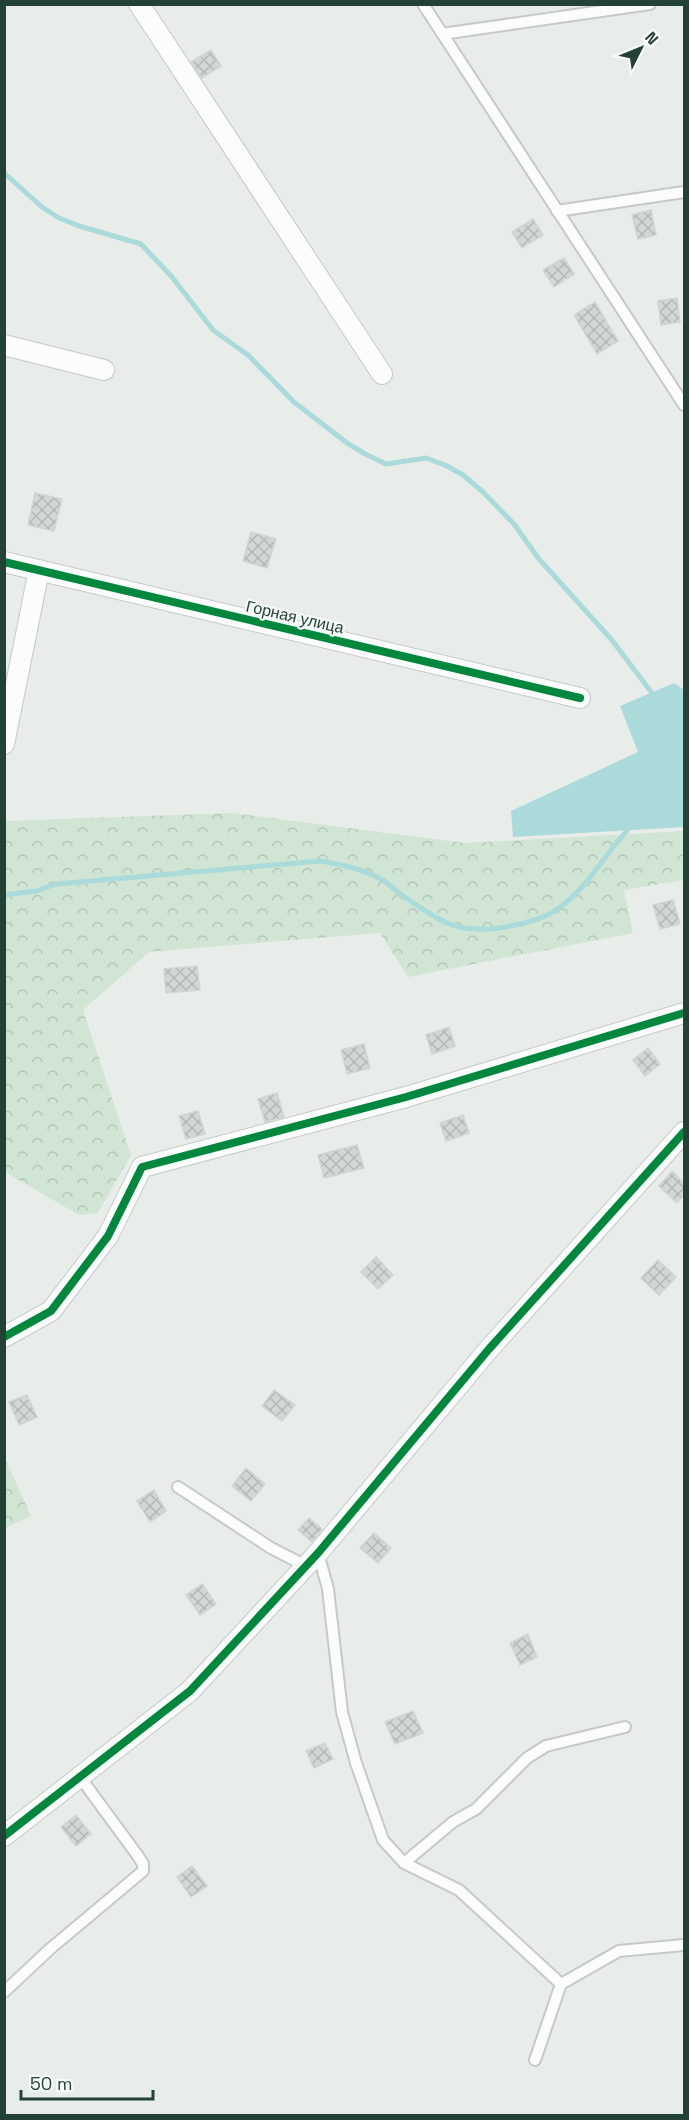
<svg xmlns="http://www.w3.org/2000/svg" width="689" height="2120" font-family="'Space Grotesk',sans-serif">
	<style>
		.forest { fill: url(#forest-crowns) }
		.water { fill: #aadad9 }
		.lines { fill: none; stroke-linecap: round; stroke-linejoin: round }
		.stream { stroke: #aadad9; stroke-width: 5 }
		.building { fill: url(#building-cross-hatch); stroke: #d0d6d3; stroke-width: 1.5 }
		.lane-casing { stroke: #c5cac7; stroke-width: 14 }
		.street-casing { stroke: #c5cac7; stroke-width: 22 }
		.lane { stroke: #fcfcfc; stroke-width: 10 }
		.street { stroke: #fcfcfc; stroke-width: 20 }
		.cycleway-casing { stroke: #f7fbf8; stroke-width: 11 }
		.cycleway { stroke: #00873e; stroke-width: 8 }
		.labels { text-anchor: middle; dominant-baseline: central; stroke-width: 4.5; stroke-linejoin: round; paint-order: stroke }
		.street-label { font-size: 16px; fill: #244135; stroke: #f7fbf8 }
	</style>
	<defs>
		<pattern id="forest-crowns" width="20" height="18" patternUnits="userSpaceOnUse" patternTransform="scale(1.5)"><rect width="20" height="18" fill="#d1e5d5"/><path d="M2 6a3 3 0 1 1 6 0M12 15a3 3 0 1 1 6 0" fill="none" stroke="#b3c6b7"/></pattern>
		<pattern id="building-cross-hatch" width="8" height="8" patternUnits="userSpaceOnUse" patternTransform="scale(1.5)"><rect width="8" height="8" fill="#d2d6d4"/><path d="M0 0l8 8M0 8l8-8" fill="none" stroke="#b4b9b7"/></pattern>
	</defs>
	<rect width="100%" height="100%" fill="#e8edea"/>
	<path class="forest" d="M232 813 465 843 684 831V880L624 890 633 933 408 977 380 933 149 952 83 1010 131 1155 98 1213 79 1215 5 1172V821Z
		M4 1456 31 1516 5 1528H4Z"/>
	<path class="water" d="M674 683 684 690V827L513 837 511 811 638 752 620 706Z"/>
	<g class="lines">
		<path class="stream" d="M4 173 42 207 59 218 79 226 141 244 172 277 213 330 248 355 294 402 347 443 365 454 386 464 426 458 447 466 463 475 482 491 514 524 539 559 611 639 655 697
			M4 895 36 891 56 884 320 861C340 864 362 869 381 879 388 882 393 889 399 893 411 902 424 910 437 918 455 929 478 931 499 928 516 925 535 922 551 913 585 894 605 853 631 826"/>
	</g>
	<path class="building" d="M211 50 221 66 202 78 191 62Z
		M651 210 656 235 638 239 632 215Z
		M533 219 543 235 522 248 512 232Z
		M564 258 574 274 554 287 543 270Z
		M677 298 680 322 661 325 658 301Z
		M595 302 618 341 597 354 574 315Z
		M35 493 62 499 54 531 28 525Z
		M251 532 276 539 267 568 243 561Z
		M673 900 680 924 660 929 653 905Z
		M197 966 200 990 166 993 164 969Z
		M449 1027 455 1046 432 1054 426 1035Z
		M364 1044 370 1068 347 1074 341 1050Z
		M648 1048 660 1064 645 1076 633 1060Z
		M277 1093 284 1117 265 1122 258 1099Z
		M198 1111 205 1134 186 1139 179 1116Z
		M463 1115 469 1133 446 1141 440 1123Z
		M357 1145 364 1168 324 1178 318 1155Z
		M672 1171 684 1183V1194L677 1203 659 1186Z
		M376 1257 393 1275 378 1289 361 1272Z
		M658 1260 676 1277 659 1295 641 1278Z
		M274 1390 295 1405 282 1421 262 1406Z
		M27 1395 37 1417 19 1425 9 1402Z
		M246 1468 265 1484 251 1501 232 1486Z
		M154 1490 166 1511 150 1522 137 1501Z
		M309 1518 322 1529 312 1542 298 1530Z
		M374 1533 391 1548 378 1563 360 1548Z
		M202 1584 216 1604 200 1615 186 1595Z
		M528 1634 537 1657 520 1665 510 1643Z
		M413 1711 423 1733 395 1744 385 1722Z
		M325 1743 333 1759 314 1768 306 1751Z
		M76 1815 91 1834 76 1846 61 1827Z
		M192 1866 207 1886 191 1897 177 1877Z"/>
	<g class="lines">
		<defs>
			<path id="lane" d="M423 4 684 405
				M442 34 650 4
				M557 211 684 192
				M178 1487 271 1548 306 1566
				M318 1553 328 1589 342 1712 356 1763 383 1840 404 1863 459 1890 561 1984
				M404 1863 453 1822 476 1809 527 1758 546 1746 625 1727
				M4 1992 50 1949 143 1871V1864L138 1856 80 1777
				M535 2060 561 1984 619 1951 684 1945"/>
			<path id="street" d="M139 4 382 374
				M4 345 104 370
				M4 562 580 698
				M4 744 39 570
				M4 1337 51 1311 108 1236 142 1167 406 1097 684 1013
				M4 1836 190 1691 318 1553 489 1349 684 1132"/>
		</defs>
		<use href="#lane" class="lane-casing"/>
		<use href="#street" class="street-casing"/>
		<use href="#lane" class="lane"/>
		<use href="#street" class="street"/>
		<defs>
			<path id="cycleway" d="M4 562 580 698
				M4 1337 51 1311 108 1236 142 1167 406 1097 684 1013
				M4 1836 190 1691 318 1553 489 1349 684 1132"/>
		</defs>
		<use href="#cycleway" class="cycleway-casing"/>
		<use href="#cycleway" class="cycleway"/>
	</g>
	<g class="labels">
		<g class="street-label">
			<text transform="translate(295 617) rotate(13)">Горная улица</text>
		</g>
	</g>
	<rect width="689" height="2120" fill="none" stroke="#244135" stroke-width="12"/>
	<g transform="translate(641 48) rotate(47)" stroke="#f7fbf8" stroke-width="4.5" paint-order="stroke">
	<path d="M0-4.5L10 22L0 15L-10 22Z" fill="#244135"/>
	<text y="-9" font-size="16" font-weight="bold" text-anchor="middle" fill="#244135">N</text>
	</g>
	<path d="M21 2090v9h132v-9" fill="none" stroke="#244135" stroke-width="3"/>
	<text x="30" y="2090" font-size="18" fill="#244135" stroke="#f7fbf8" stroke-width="4.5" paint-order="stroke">50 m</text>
</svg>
